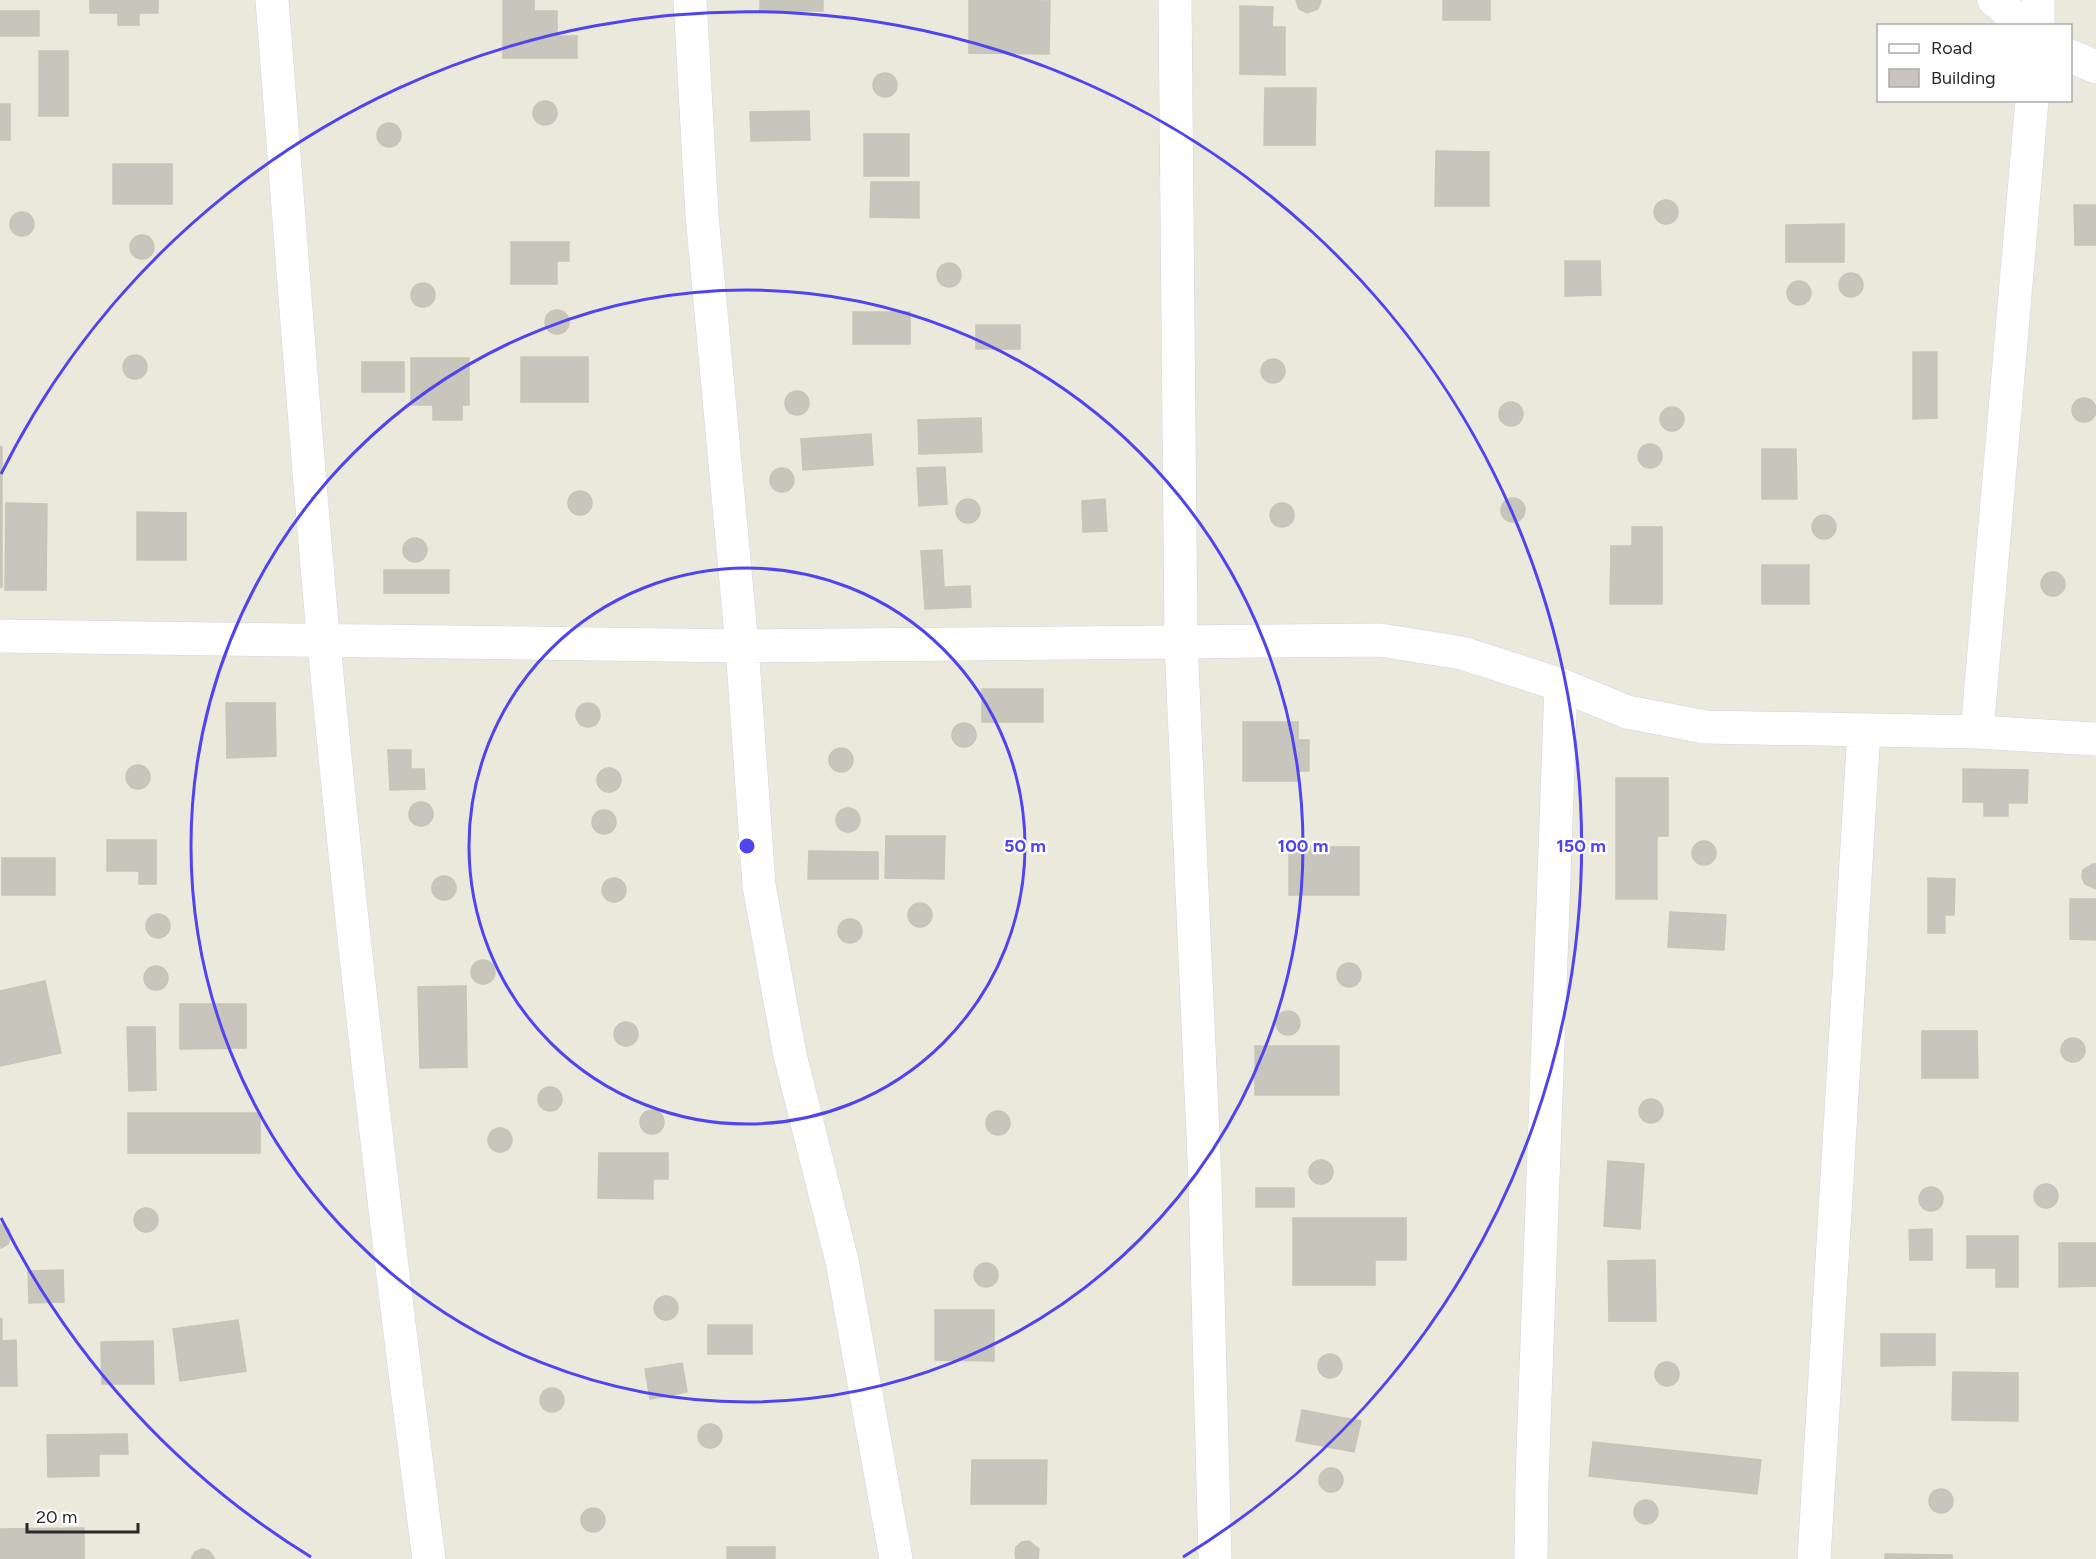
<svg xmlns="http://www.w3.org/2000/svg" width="2096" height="1559" font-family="Figtree,sans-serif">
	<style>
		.building { fill: #c7c5bc; stroke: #c6c5b6; stroke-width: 1.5 }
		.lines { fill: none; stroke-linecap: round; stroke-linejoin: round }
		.street-casing { stroke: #d3d2e2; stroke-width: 34 }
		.street { stroke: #fff; stroke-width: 33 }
		.ring { fill: none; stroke: #5044f1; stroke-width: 3 }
		.centre { fill: #5044f1; stroke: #fff; stroke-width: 3 }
		.ring-label { font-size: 18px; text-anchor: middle; font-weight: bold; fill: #5044f1; stroke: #fff; stroke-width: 4.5; stroke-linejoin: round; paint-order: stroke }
	</style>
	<rect width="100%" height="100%" fill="#ebe9dc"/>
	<path class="building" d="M90 0H158V13H139V25H118V13H90Z
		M503 0H534V11H557V36H577V58H503Z
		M760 0H823V11H760Z
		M969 0 1050 1 1049 54 969 53Z
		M1296 0H1321V1L1318 9 1307 13 1299 9Z
		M1443 0H1490V20H1443Z
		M1240 6 1273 7 1272 27H1285V75L1240 74Z
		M0 11H39V36H0Z
		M39 51H68V116H39Z
		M873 85a12 12 0 1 1 24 0a12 12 0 1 1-24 0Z
		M1265 88H1316L1315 145H1264Z
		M533 113a12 12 0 1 1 24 0a12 12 0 1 1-24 0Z
		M0 104H10V140H0Z
		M809 111 810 140 751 141 750 112Z
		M377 135a12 12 0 1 1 24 0a12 12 0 1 1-24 0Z
		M864 134H909V176H864Z
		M1436 151 1489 152V206H1435Z
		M113 164H172V204H113Z
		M871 182H919V218L870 217Z
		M1654 212a12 12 0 1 1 24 0a12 12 0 1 1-24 0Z
		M2074 205H2096V245H2075Z
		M10 224a12 12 0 1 1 24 0a12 12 0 1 1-24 0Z
		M1844 224V262H1786V225Z
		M130 247a12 12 0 1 1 24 0a12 12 0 1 1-24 0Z
		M511 242H569V261H557V284H511Z
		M1565 261H1600L1601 295 1565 296Z
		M937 275a12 12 0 1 1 24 0a12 12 0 1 1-24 0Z
		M1839 285a12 12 0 1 1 24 0a12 12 0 1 1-24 0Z
		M1787 293a12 12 0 1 1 24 0a12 12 0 1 1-24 0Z
		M411 295a12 12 0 1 1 24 0a12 12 0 1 1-24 0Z
		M545 322a12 12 0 1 1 24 0a12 12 0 1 1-24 0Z
		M853 312H910V344H853Z
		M976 325H1020V349H976Z
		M1913 352H1937V418L1913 419Z
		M123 367a12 12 0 1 1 24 0a12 12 0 1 1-24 0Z
		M521 357H588V402H521Z
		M411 358H469V405H462V420H433V405H411Z
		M1261 371a12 12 0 1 1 24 0a12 12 0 1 1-24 0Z
		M362 362H404V392H362Z
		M785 403a12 12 0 1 1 24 0a12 12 0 1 1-24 0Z
		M2072 410a12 12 0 1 1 24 0a12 12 0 1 1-24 0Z
		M1499 414a12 12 0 1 1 24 0a12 12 0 1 1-24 0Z
		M1660 419a12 12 0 1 1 24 0a12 12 0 1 1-24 0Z
		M981 418 982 452 919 454 918 420Z
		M871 434 873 465 803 470 801 439Z
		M1638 456a12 12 0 1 1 24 0a12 12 0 1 1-24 0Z
		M0 447H2V587H0Z
		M1762 449H1796L1797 499H1762Z
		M945 467 947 504 919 506 917 468Z
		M770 480a12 12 0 1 1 24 0a12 12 0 1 1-24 0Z
		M568 503a12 12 0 1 1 24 0a12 12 0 1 1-24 0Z
		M1501 510a12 12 0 1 1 24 0a12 12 0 1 1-24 0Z
		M956 511a12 12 0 1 1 24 0a12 12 0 1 1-24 0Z
		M1105 499 1107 531 1083 532 1082 501Z
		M1270 515a12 12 0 1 1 24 0a12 12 0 1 1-24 0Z
		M6 503 47 504 46 590H5Z
		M137 512 186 513V560H137Z
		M1812 527a12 12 0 1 1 24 0a12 12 0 1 1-24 0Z
		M1632 527H1662V604H1610L1611 546H1632Z
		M403 550a12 12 0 1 1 24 0a12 12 0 1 1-24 0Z
		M942 550 944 587 970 586 971 607 925 609 921 551Z
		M1762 565H1809V604H1762Z
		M384 570H449V593H384Z
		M2041 584a12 12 0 1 1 24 0a12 12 0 1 1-24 0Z
		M982 689H1043V722H982Z
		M576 715a12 12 0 1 1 24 0a12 12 0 1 1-24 0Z
		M226 703H275L276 756 227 758Z
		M1243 722H1298V740H1309V771H1298V781H1243Z
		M952 735a12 12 0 1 1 24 0a12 12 0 1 1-24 0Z
		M829 760a12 12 0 1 1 24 0a12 12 0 1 1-24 0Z
		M388 750H411V769H424L425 789 390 790Z
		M126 777a12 12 0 1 1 24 0a12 12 0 1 1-24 0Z
		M597 780a12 12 0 1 1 24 0a12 12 0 1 1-24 0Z
		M1963 769 2028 770 2027 803H2008V816H1984V802H1963Z
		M1616 778H1668V836H1657V899H1616Z
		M409 814a12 12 0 1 1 24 0a12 12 0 1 1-24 0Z
		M836 820a12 12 0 1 1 24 0a12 12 0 1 1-24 0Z
		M592 822a12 12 0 1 1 24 0a12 12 0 1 1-24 0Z
		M886 836H945L944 879 885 878Z
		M107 840H156V884H139V871H107Z
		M1692 853a12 12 0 1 1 24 0a12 12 0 1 1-24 0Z
		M1289 847H1359V895H1289Z
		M809 851 878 852V879H808Z
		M2 858H55V895H2Z
		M2093 864H2096V889L2085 884 2082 877 2083 870Z
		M432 888a12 12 0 1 1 24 0a12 12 0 1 1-24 0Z
		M602 890a12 12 0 1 1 24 0a12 12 0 1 1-24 0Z
		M1928 878 1955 879 1954 915H1945V933H1928Z
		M2070 899H2096V940L2070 939Z
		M908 915a12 12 0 1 1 24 0a12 12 0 1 1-24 0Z
		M1670 912 1726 915 1724 950 1668 947Z
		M146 926a12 12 0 1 1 24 0a12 12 0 1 1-24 0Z
		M838 931a12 12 0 1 1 24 0a12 12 0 1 1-24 0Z
		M471 972a12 12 0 1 1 24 0a12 12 0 1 1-24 0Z
		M1337 975a12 12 0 1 1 24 0a12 12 0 1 1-24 0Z
		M144 978a12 12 0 1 1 24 0a12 12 0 1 1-24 0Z
		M45 981 61 1053 0 1066V991Z
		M466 986 467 1067 420 1068 418 987Z
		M180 1004H246V1048L180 1049Z
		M1276 1023a12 12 0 1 1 24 0a12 12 0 1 1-24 0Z
		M614 1034a12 12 0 1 1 24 0a12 12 0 1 1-24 0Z
		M127 1027H155L156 1090 129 1091Z
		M1922 1031H1977L1978 1078H1922Z
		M2061 1050a12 12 0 1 1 24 0a12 12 0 1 1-24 0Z
		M1255 1046H1339V1095H1255Z
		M538 1099a12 12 0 1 1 24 0a12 12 0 1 1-24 0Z
		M1639 1111a12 12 0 1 1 24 0a12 12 0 1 1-24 0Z
		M640 1122a12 12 0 1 1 24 0a12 12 0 1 1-24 0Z
		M986 1123a12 12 0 1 1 24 0a12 12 0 1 1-24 0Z
		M128 1113H260V1153H128Z
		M488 1140a12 12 0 1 1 24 0a12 12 0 1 1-24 0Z
		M599 1153H668V1179H653V1199L598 1198Z
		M1309 1172a12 12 0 1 1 24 0a12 12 0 1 1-24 0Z
		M1608 1161 1644 1164 1640 1229 1604 1226Z
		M2034 1196a12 12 0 1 1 24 0a12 12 0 1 1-24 0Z
		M1919 1199a12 12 0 1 1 24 0a12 12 0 1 1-24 0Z
		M1256 1188H1294V1207H1256Z
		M134 1220a12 12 0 1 1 24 0a12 12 0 1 1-24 0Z
		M1293 1218H1406V1260H1375V1285H1293Z
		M0 1224 9 1229 11 1237 8 1244 1 1248Z
		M1932 1229V1260H1910L1909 1230Z
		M1967 1236H2018V1287H1996V1268H1967Z
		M2059 1243H2096V1286L2059 1287Z
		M1655 1260 1656 1321H1609L1608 1261Z
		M974 1275a12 12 0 1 1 24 0a12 12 0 1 1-24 0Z
		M63 1270 64 1302 29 1303 28 1271Z
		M654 1308a12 12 0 1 1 24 0a12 12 0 1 1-24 0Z
		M935 1310H994V1361L935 1360Z
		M0 1319H2V1341L16 1340 17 1386H0Z
		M238 1320 246 1371 180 1381 173 1329Z
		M708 1325H752V1354H708Z
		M1881 1334H1935V1365L1881 1366Z
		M153 1341 154 1384H102L101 1342Z
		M1318 1366a12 12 0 1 1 24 0a12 12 0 1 1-24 0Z
		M1655 1374a12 12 0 1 1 24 0a12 12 0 1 1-24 0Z
		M682 1363 687 1392 650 1399 645 1369Z
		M1953 1372 2018 1373V1421L1952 1420Z
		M540 1400a12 12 0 1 1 24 0a12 12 0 1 1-24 0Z
		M1302 1410 1361 1421 1354 1452 1296 1441Z
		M698 1436a12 12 0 1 1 24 0a12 12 0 1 1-24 0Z
		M127 1434 128 1454H99V1476L48 1477 47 1435Z
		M1593 1442 1761 1460 1757 1494 1589 1476Z
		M972 1460H1047L1046 1504H971Z
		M1319 1480a12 12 0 1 1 24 0a12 12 0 1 1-24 0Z
		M1929 1501a12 12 0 1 1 24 0a12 12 0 1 1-24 0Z
		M1634 1512a12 12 0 1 1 24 0a12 12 0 1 1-24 0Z
		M581 1520a12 12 0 1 1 24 0a12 12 0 1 1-24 0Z
		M84 1528V1559H0V1529Z
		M1029 1541 1039 1549 1038 1559H1016L1015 1554 1016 1547 1022 1542Z
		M727 1547H775V1559H727Z
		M202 1549 209 1551 215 1559H191L195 1552Z
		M1885 1554 1952 1555V1559H1885Z"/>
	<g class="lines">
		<defs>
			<path id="street" d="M272 0C289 214 304 429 324 644 353 949 389 1254 429 1559
				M690 0 702 215 742 646 759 885 790 1055 842 1261 896 1559
				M1175 0 1181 642 1205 1181 1215 1559
				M1994 0 1999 3 2022 26
				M2038 26V0
				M2070 56 2096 67
				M0 636 742 646 1380 640 1462 653 1561 685 1627 712 1705 727 1977 732 2096 739
				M1977 732 2032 100
				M1531 1559 1532 1480 1561 685
				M1814 1559 1864 730"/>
		</defs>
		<use href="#street" class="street-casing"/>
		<use href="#street" class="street"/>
	</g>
	<g class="ring">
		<circle cx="747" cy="846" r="278"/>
		<circle cx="747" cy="846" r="556"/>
		<path d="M311 1557A834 834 0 0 1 1 1218M1 474A834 834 0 1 1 1183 1557"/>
	</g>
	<circle cx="747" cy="846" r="9" class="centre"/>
	<g class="ring-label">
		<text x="1025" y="852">50 m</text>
		<text x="1303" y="852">100 m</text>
		<text x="1581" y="852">150 m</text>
	</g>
	<rect x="1877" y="24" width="195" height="78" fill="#ffffff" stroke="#aaaaaa" stroke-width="1.5"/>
	<rect x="1889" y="44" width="30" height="9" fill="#ffffff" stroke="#aaaaaa" stroke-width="1.5"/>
	<text x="1931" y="54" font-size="18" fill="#2a2a2a">Road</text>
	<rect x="1889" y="69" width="30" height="18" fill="#c7c5bc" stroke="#aaaaaa" stroke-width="1.5"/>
	<text x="1931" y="84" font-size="18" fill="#2a2a2a">Building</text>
	<path d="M27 1523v9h111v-9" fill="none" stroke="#2a2a2a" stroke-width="3"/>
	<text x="36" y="1523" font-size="18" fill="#2a2a2a" stroke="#ffffff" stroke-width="4.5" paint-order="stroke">20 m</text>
</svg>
